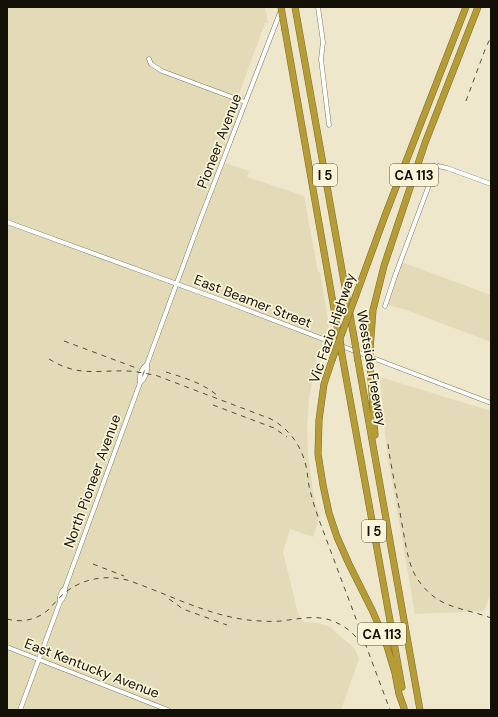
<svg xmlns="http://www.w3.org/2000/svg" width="498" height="717" font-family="'DM Sans',sans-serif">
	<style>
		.built { fill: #e3dab7 }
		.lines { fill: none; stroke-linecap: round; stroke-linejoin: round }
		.minor-casing { stroke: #7f7960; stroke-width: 5 }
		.highway-casing { stroke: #7c6b26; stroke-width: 7 }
		.minor { stroke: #fff; stroke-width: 4 }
		.highway { stroke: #b59c36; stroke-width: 6 }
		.rail { stroke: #514e3e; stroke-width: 1; stroke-dasharray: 5 5; stroke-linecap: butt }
		.highway-bridge-casing { stroke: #7c6b26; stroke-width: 7; stroke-linecap: butt }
		.highway-bridge { stroke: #b59c36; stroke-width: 6 }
		.labels { text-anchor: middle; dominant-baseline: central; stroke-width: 3.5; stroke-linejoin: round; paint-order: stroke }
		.shield { fill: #fbf4d8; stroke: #595546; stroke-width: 1 }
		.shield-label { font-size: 13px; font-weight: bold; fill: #131107 }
		.street-label { font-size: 14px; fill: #131107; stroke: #fbf4d8 }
	</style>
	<rect width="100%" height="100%" fill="#eee7cb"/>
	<path class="built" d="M7 7H265L268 23H265L239 94 247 97 222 162 249 171 247 177 304 196 318 272H320L329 326 319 353 315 367 309 399 307 427 308 456 313 491 316 505 320 516 313 537 290 529 283 552 298 614 304 622 319 623 330 627 355 649 359 659 341 710H7Z
		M401 262 491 295V342L406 310 386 304Z
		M380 377 491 411V593L484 611 415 614 387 452Z"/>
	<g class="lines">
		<defs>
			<path id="minor" d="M318 7 323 42 321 59 329 125
				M149 59 151 64 162 71 245 102
				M7 222 221 300 491 403
				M385 306 395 276 435 169 438 166 447 168 491 184
				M140 383C139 375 141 369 147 364L200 220 281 10
				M60 602C64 598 66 592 65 588L140 383C145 378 148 371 147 364
				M7 647 168 710
				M20 710 60 602C59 597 61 591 65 588"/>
			<path id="highway" d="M295 7 355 343
				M285 30 339 337
				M356 295 386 213 466 7
				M370 349 373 310 384 266 425 143 478 7
				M342 355 402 687
				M332 360 324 384 319 420 318 454 323 485 329 513 337 537 349 564 373 612 386 643 395 673 399 694 404 708
				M358 361 420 710
				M370 365 375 435"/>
		</defs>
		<use href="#minor" class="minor-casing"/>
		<use href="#highway" class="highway-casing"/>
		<use href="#minor" class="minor"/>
		<use href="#highway" class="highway"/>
		<path class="rail" d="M466 101 486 47 491 37
			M64 341 139 369
			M49 359C78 377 95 370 127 371 136 371 145 374 155 375L271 419C291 430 303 448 307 471 308 477 308 484 310 490 312 499 315 508 318 517L390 710
			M166 372C185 378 203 383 218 396
			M213 405 274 428 287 437
			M388 444 389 452C393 476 398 500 402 524 405 540 407 557 413 571 418 582 427 592 437 599 453 609 473 611 491 618
			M93 564 124 576
			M169 599 183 609 227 625
			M7 619C21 623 37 620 48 610 54 604 60 596 67 591 85 578 106 575 127 580 166 593 206 615 248 620 259 621 270 622 281 621 298 619 314 615 330 620 345 625 357 635 364 649"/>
		<defs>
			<path id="highway-bridge" d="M281 7 285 30
				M340 339 342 355
				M355 343 358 361
				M332 360 356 295
				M370 365V349"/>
		</defs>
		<use href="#highway-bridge" class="highway-bridge-casing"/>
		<use href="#highway-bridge" class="highway-bridge"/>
	</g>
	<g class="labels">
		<g class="shield">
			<rect x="313" y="164" width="24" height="22" rx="3"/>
			<rect x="390" y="164" width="48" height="22" rx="3"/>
			<rect x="362" y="520" width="24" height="22" rx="3"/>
			<rect x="358" y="623" width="48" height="22" rx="3"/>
		</g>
		<g class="shield-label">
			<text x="325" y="175">I 5</text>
			<text x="414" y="175">CA 113</text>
			<text x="374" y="531">I 5</text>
			<text x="382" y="634">CA 113</text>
		</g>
		<g class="street-label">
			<text transform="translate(219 141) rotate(-69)">Pioneer Avenue</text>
			<text transform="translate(253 301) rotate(21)">East Beamer Street</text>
			<text transform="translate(332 328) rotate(-71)">Vic Fazio Highway</text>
			<text transform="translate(372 368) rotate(80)">Westside Freeway</text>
			<text transform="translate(92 481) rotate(-70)">North Pioneer Avenue</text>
			<text transform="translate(92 668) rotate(21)">East Kentucky Avenue</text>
		</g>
	</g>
	<rect width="498" height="717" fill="none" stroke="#131107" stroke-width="16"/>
</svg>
